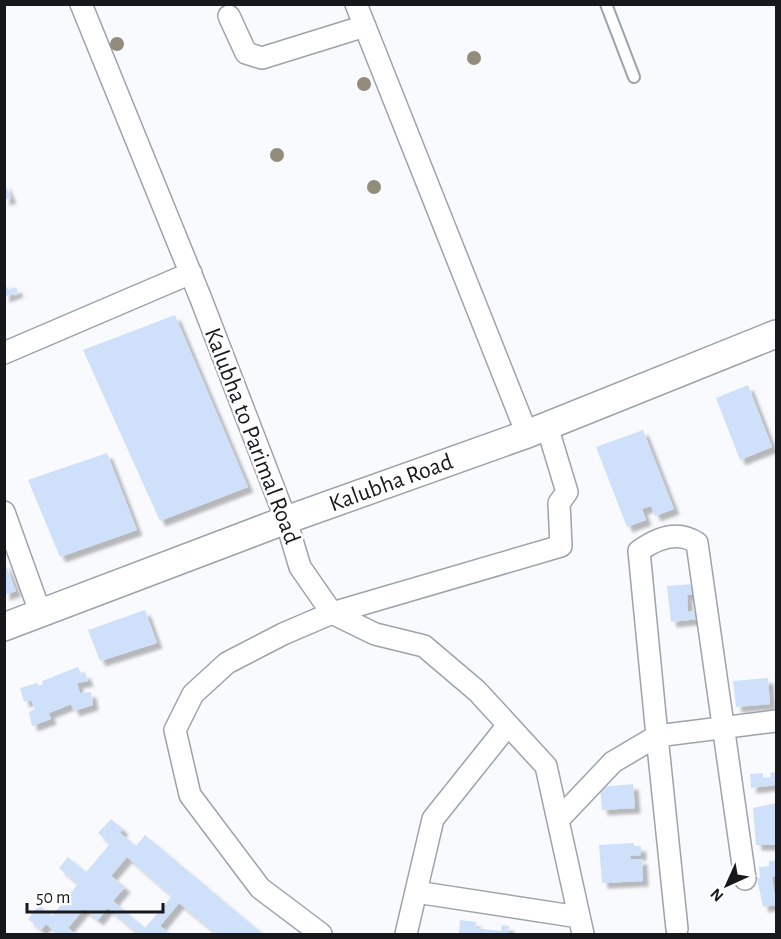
<svg xmlns="http://www.w3.org/2000/svg" width="781" height="939" font-family="'Alegreya Sans',sans-serif">
	<style>
		.building { fill: #cfe1fa; fill-rule: evenodd; filter: url(#shadow) }
		.lines { fill: none; stroke-linecap: round; stroke-linejoin: round }
		.service-casing { stroke: #9da3ab; stroke-width: 14 }
		.minor-casing { stroke: #9da3ab; stroke-width: 24 }
		.tertiary-casing { stroke: #9da3ab; stroke-width: 30 }
		.service { stroke: #fff; stroke-width: 10 }
		.minor { stroke: #fff; stroke-width: 21 }
		.tertiary { stroke: #fff; stroke-width: 27 }
		.tree { fill: #938b7c }
		.labels { text-anchor: middle; dominant-baseline: central; stroke-width: 5; stroke-linejoin: round; paint-order: stroke }
		.street-label { font-size: 24px; fill: #16181b; stroke: #fff }
	</style>
	<defs>
		<filter id="shadow"><feDropShadow dx="5.5" dy="5.5" stdDeviation="1.5" flood-color="#0004"/></filter>
	</defs>
	<rect width="100%" height="100%" fill="#f8fafe"/>
	<path class="building" d="M4 182 11 198 4 200Z
		M4 281 8 290 16 287 18 292 4 297Z
		M175 315 248 487 160 521 83 350Z
		M748 385 772 447 740 460 716 398Z
		M643 430 674 509 655 516 651 506 642 509 646 520 627 527 596 447Z
		M107 453 137 530 60 557 28 480Z
		M4 561 16 591 4 595Z
		M694 584 695 594 687 595 688 612 697 611 698 619 671 622 667 586Z
		M145 610 157 643 100 661 88 630Z
		M78 667 81 674 85 673 88 681 77 683 80 693 91 692 93 705 74 711 71 704 49 713 51 719 32 726 29 712 35 709 31 700 24 702 20 688 37 683 39 686 43 684 42 681Z
		M768 678 770 704 736 707 733 681Z
		M775 772 776 785 751 788 750 774 763 773V778L771 777 770 773Z
		M633 784 635 808 602 810 600 787Z
		M776 803V845H756L753 808Z
		M111 819 123 829 120 833 136 846 145 835 263 934H217L179 903 160 926 171 934H139L108 908 98 920 84 909 68 928 76 934H58L46 924 41 930 28 919 39 905 52 916 78 884 59 868 68 857 86 872 110 844 98 833ZM127 857 172 896 145 928 113 901 125 887 111 876Z
		M634 843V846H641V855L630 856 631 859H642L643 881 602 883 599 845Z
		M776 860V876L772 877 776 905 763 907 757 878H760L759 867 769 866V861Z
		M460 920 476 922 475 928 501 931 502 925 509 926 508 934H459Z"/>
	<g class="lines">
		<defs>
			<path id="service" d="M606 4 634 77"/>
			<path id="minor" d="M81 4 201 299 286 520 300 567 332 613 375 634 424 646 477 691 546 766 583 934
				M356 4 527 434
				M229 16 246 53 262 58 365 26
				M4 353 191 273
				M4 512 40 612
				M558 820 613 762 657 736 639 551C657 538 678 530 697 543L745 879
				M416 892 579 917
				M677 929 657 736 776 721
				M321 934 260 888 190 795 175 730 193 694 227 663 283 634 332 613 561 546 559 503 567 492 547 426
				M406 934 433 819 508 725"/>
			<path id="tertiary" d="M4 627 286 520 527 434 776 334"/>
		</defs>
		<use href="#service" class="service-casing"/>
		<use href="#minor" class="minor-casing"/>
		<use href="#tertiary" class="tertiary-casing"/>
		<use href="#service" class="service"/>
		<use href="#minor" class="minor"/>
		<use href="#tertiary" class="tertiary"/>
	</g>
	<g class="tree">
		<circle cx="117" cy="44" r="7"/>
		<circle cx="474" cy="58" r="7"/>
		<circle cx="364" cy="84" r="7"/>
		<circle cx="277" cy="155" r="7"/>
		<circle cx="374" cy="187" r="7"/>
	</g>
	<g class="labels">
		<g class="street-label">
			<text transform="translate(252 436) rotate(69)">Kalubha to Parimal Road</text>
			<text transform="translate(391 483) rotate(-20)">Kalubha Road</text>
		</g>
	</g>
	<rect width="781" height="939" fill="none" stroke="#16181b" stroke-width="12"/>
	<g transform="translate(727 885) rotate(225)" stroke="#ffffff" stroke-width="4.5" paint-order="stroke">
	<path d="M0-4.5L10 22L0 15L-10 22Z" fill="#16181b"/>
	<text y="-9" font-size="16" font-weight="bold" text-anchor="middle" fill="#16181b">N</text>
	</g>
	<path d="M27 903v9h136v-9" fill="none" stroke="#16181b" stroke-width="3"/>
	<text x="36" y="903" font-size="18" fill="#16181b" stroke="#ffffff" stroke-width="4.5" paint-order="stroke">50 m</text>
</svg>
